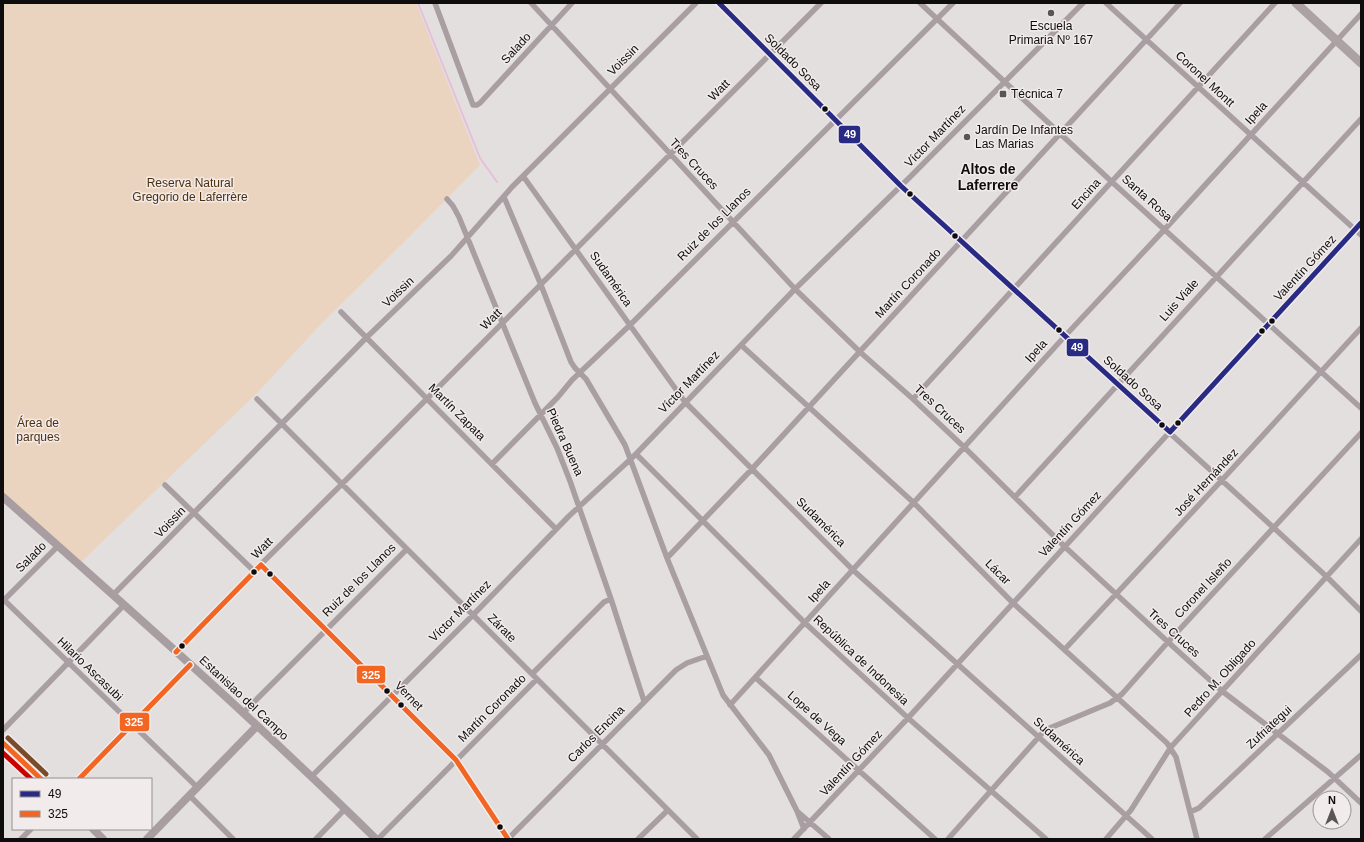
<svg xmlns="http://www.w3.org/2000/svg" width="1364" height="842" font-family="Arial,sans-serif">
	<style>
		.green { fill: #ead3bf }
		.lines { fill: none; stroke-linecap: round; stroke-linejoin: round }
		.stream { stroke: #e6bfdc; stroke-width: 2 }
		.street { stroke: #a99fa3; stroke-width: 5.5 }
		.secondary { stroke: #a89ea2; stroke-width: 8 }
		.primary { stroke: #aca2a4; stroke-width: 9 }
		.bus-1-casing { stroke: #f1ebeb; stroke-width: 8 }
		.bus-2-casing { stroke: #f1ebeb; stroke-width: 8 }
		.bus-3-casing { stroke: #f1ebeb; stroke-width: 8 }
		.bus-4-casing { stroke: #f1ebeb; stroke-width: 8 }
		.bus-1 { stroke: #292a83; stroke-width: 5 }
		.bus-2 { stroke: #f26522; stroke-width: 5 }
		.bus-3 { stroke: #c70201; stroke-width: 5 }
		.bus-4 { stroke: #7a4b2a; stroke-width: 5 }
		.poi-dot { fill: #595656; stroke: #f1ebeb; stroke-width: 1.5 }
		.bus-dot { fill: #0e0c0c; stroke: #f1ebeb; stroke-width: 1.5 }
		.labels { text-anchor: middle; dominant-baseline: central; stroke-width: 3; stroke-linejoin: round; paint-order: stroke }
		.poi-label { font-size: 12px; fill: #0e0c0c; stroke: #f1ebeb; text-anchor: start }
		.street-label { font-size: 12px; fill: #0e0c0c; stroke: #f1ebeb }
		.park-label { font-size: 12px; fill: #4f300a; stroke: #f1ebeb }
		.quarter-label { font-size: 14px; font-weight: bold; fill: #0e0c0c; stroke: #f1ebeb }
		.line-badge { stroke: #f1ebeb; stroke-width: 1.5 }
		.badge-label { font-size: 11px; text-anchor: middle; font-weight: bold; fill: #fff }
	</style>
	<rect width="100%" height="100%" fill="#e3dfdf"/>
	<path class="green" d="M3 3H416L480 165 406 240 321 324 257 393 79 564 3 497Z"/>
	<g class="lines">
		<path class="stream" d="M418 3 480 158 497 182"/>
		<path class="street" d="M435 3 473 105H477L480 103 572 3
			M531 3 795 289 860 352 913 399 964 447 1064 546 1168 642 1222 691 1328 772 1361 803
			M719 3 901 186 1013 290 1274 528 1327 577 1361 611
			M920 3 1112 182 1361 408
			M1106 3 1361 235
			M523 176 685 402 853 570 1152 839
			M504 197 541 285 571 362 575 368 586 379 625 445 667 558 723 695 769 755 797 811 804 829
			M447 199 453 206 459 217 535 403 557 448 570 481 611 599 644 701
			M341 312 556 529
			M741 345 914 503 1013 603 1167 743 1176 757 1197 839
			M257 399 697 839
			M913 399 1275 3
			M636 454 805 623 908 718 1046 839
			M492 464 558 397 572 380 630 325 953 3
			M165 485 194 513 254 571
			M1015 497 1361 119
			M667 558 752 469 1180 3
			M261 565 446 749 456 760 508 839
			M113 595 366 338 451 256 512 187 696 3
			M3 599 197 787
			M3 601 58 546
			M1065 649 1222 480 1361 328
			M176 652 254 571 342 484 821 3
			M532 674 604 602 611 599
			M756 678 935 839
			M730 705 1065 336 1165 229 1361 14
			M243 713 407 549
			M3 730 124 605
			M311 777 473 615 569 516 634 456 795 289 908 179 1083 3
			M79 779 190 665
			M189 795 233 839
			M798 812 829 839
			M1190 812 1199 808 1361 655
			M21 839 31 829
			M316 839 345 809
			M378 839 537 679
			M508 839 676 670 687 663 707 656
			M638 839 668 810
			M794 839 908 718 1361 223
			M948 839 1045 730 1110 703 1122 694 1168 642 1361 433
			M1106 839 1131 810 1171 747 1361 539
			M1265 839 1361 755"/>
		<path class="secondary" d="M3 497C129 609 256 721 376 839
			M3 743 41 779
			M93 829 103 839
			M147 839 257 726"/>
		<path class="primary" d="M1296 3 1361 63"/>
		<defs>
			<path id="bus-1" d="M719 3 901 186 1170 432
				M1170 432 1361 223"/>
			<path id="bus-2" d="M261 565 456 760 508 839
				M176 652 261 565
				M3 743 41 779
				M79 779 190 665"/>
			<path id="bus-3" d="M3 753 31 779"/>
			<path id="bus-4" d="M8 738 46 774"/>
		</defs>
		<use href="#bus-1" class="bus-1-casing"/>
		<use href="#bus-2" class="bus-2-casing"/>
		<use href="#bus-3" class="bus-3-casing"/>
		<use href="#bus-4" class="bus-4-casing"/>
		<use href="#bus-1" class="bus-1"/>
		<use href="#bus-2" class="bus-2"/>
		<use href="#bus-3" class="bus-3"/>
		<use href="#bus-4" class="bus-4"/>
	</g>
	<g class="poi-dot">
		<circle cx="1051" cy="13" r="4"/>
		<rect x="999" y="90" width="8" height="8" rx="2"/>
		<circle cx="967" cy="137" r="4"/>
	</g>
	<g class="bus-dot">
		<circle cx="825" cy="109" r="3.5"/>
		<circle cx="910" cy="194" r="3.5"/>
		<circle cx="955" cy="236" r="3.5"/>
		<circle cx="1272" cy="321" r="3.5"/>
		<circle cx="1059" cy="330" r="3.5"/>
		<circle cx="1262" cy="331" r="3.5"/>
		<circle cx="1178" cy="423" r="3.5"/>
		<circle cx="1162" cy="425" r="3.5"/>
		<circle cx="254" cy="572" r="3.5"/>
		<circle cx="270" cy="574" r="3.5"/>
		<circle cx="182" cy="646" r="3.5"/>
		<circle cx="387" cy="691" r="3.5"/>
		<circle cx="401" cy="705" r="3.5"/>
		<circle cx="500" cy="827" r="3.5"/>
	</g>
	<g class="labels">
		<g class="poi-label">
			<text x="1051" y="26" text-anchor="middle">Escuela<tspan x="1051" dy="14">Primaria Nº 167</tspan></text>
			<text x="1011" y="94">Técnica 7</text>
			<text x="975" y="130">Jardín De Infantes<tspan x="975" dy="14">Las Marias</tspan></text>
		</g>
		<g class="street-label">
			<text transform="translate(516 48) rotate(-47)">Salado</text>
			<text transform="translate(623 60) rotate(-45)">Voissin</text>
			<text transform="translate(793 62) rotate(45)">Soldado Sosa</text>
			<text transform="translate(1205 79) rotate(43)">Coronel Montt</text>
			<text transform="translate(719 90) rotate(-45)">Watt</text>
			<text transform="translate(1256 113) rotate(-48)">Ipela</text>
			<text transform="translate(935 136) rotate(-46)">Víctor Martínez</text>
			<text transform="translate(694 164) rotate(47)">Tres Cruces</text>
			<text transform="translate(1086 194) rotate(-48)">Encina</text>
			<text transform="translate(1147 198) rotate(42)">Santa Rosa</text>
			<text transform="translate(714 224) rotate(-45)">Ruiz de los Llanos</text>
			<text transform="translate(1305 268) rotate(-47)">Valentín Gómez</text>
			<text transform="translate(611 279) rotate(55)">Sudamérica</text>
			<text transform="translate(908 283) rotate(-47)">Martín Coronado</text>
			<text transform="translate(398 292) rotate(-44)">Voissin</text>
			<text transform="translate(1179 300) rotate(-48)">Luis Viale</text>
			<text transform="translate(491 319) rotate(-45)">Watt</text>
			<text transform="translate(1036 351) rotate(-48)">Ipela</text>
			<text transform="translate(689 382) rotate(-46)">Víctor Martínez</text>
			<text transform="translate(1133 383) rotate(42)">Soldado Sosa</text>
			<text transform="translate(940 409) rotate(43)">Tres Cruces</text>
			<text transform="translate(457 412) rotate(45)">Martín Zapata</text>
			<text transform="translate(565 442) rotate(66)">Piedra Buena</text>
			<text transform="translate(1206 482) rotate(-47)">José Hernández</text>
			<text transform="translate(170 522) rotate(-46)">Voissin</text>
			<text transform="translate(821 522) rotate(45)">Sudamérica</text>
			<text transform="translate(1070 524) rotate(-47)">Valentín Gómez</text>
			<text transform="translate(262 548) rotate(-45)">Watt</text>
			<text transform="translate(31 557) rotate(-45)">Salado</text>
			<text transform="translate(998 572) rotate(45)">Lácar</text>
			<text transform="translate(359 580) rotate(-45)">Ruiz de los Llanos</text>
			<text transform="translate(1203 588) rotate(-47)">Coronel Isleño</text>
			<text transform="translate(819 591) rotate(-48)">Ipela</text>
			<text transform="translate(460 611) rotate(-45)">Víctor Martínez</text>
			<text transform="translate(502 628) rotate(45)">Zárate</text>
			<text transform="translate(1174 633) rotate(42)">Tres Cruces</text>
			<text transform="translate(861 660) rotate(43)">República de Indonesia</text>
			<text transform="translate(90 669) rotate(44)">Hilario Ascasubi</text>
			<text transform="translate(1220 678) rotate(-48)">Pedro M. Obligado</text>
			<text transform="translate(409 696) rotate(46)">Vernet</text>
			<text transform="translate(244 698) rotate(43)">Estanislao del Campo</text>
			<text transform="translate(492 708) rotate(-45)">Martín Coronado</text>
			<text transform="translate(817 718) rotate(42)">Lope de Vega</text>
			<text transform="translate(1269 727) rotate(-43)">Zufriategui</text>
			<text transform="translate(596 734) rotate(-45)">Carlos Encina</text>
			<text transform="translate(1059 741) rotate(42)">Sudamérica</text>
			<text transform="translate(851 763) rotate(-47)">Valentín Gómez</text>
		</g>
		<g class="park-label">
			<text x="190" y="183">Reserva Natural<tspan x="190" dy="14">Gregorio de Laferrère</tspan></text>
			<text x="38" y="423">Área de<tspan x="38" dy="14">parques</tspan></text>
		</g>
		<g class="quarter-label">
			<text x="988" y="169">Altos de<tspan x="988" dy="16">Laferrere</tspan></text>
		</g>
	</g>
	<g class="line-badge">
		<rect x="838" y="125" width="23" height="19" rx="4" fill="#292a83"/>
		<rect x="1066" y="338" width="23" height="19" rx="4" fill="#292a83"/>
		<rect x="356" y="665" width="30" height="19" rx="4" fill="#f26522"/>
		<rect x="119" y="712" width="31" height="20" rx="4" fill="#f26522"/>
	</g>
	<g class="badge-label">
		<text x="850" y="138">49</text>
		<text x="1077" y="351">49</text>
		<text x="371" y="679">325</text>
		<text x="134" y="726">325</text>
	</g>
	<rect width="1364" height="842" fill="none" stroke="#0e0c0c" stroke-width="8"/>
	<rect x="12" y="778" width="140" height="52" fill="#f1ebeb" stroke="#969292"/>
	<rect x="20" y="791" width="20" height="6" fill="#292a83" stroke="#969292"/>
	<text x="48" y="798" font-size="12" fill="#0e0c0c">49</text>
	<rect x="20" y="811" width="20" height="6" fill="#f26522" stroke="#969292"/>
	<text x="48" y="818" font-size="12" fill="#0e0c0c">325</text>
	<g transform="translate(1332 810)"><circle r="19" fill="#f1ebeb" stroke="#969292"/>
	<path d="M0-3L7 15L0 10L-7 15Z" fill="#595656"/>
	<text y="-6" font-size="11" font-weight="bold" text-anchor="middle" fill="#0e0c0c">N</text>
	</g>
</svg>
